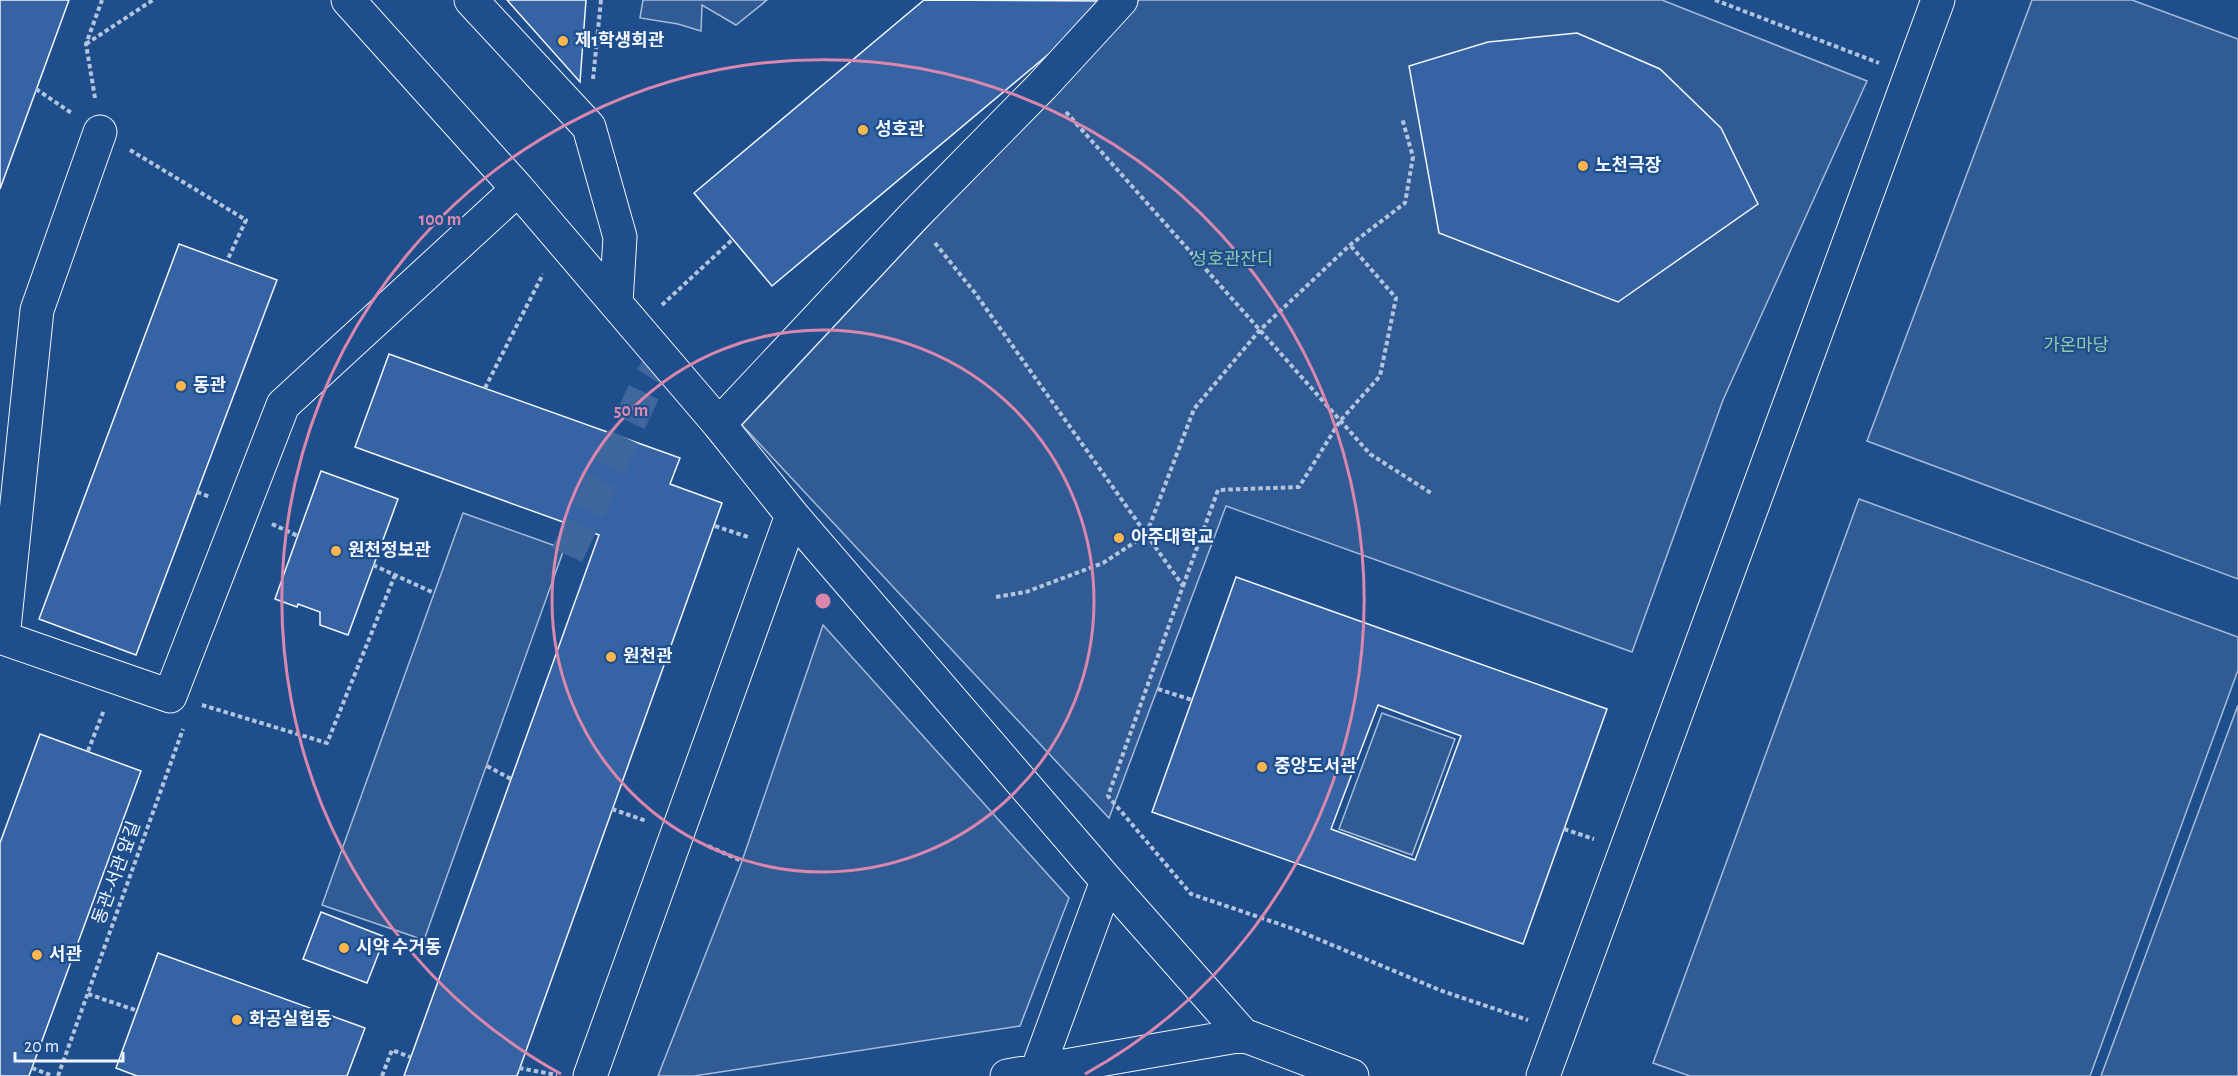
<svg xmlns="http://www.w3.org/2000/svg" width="2238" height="1076" font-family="'Alegreya Sans','Noto Sans KR',sans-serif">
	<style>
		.built { fill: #305b95; stroke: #a8bbd7; stroke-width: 1.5 }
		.building { fill: #3563a3; stroke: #f2f6ff; stroke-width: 1.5; fill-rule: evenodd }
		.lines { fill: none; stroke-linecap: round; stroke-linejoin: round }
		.minor-tunnel { stroke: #3f679d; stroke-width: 33; stroke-dasharray: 33 16; stroke-linecap: butt }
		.minor-casing { stroke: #f2f6ff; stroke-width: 35 }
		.path { stroke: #b3c4dc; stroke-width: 4; stroke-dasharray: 4.5 3; stroke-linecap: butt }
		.minor { stroke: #1f4e8c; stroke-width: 33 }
		.ring { fill: none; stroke: #da87ad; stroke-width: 3 }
		.poi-dot { fill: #ffb74d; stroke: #1f4e8c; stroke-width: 2 }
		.labels { text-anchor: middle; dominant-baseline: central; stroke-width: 4.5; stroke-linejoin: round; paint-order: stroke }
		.poi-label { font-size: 18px; font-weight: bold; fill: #f2f6ff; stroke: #1f4e8c; text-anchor: start }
		.park-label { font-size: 18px; fill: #97c8a6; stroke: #1f4e8c }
		.street-label { font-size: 18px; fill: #f2f6ff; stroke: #1f4e8c }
		.centre { fill: #da87ad; stroke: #1f4e8c; stroke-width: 3 }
		.ring-label { font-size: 18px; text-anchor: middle; font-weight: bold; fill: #da87ad; stroke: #1f4e8c; stroke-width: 4.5; stroke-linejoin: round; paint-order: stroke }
	</style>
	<rect width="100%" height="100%" fill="#1f4e8c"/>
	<path class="built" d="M643 0H767L736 25 702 5 701 31 678 24 640 18Z
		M1139 0H1662L1867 81 1723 400 1632 652 1226 506 1109 818 742 425Z
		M2032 0H2132L2238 39V579L1867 441Z
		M1859 499 2238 637V670L2090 1076H1690L1653 1063Z
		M463 513 564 549 424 940 322 905Z
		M823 625 1069 898 1020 1026 694 1076H658L742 861Z
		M2238 705V1076H2101Z
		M1382 713 1455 739 1412 855 1339 829Z"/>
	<path class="building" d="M0 0H69L0 189Z
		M507 0H586L580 82Z
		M924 0 1112 1 772 286 694 193Z
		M1577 33 1660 69 1721 128 1758 204 1618 302 1439 233 1409 66 1488 42Z
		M179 244 277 280 136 655 39 619Z
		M389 354 680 458 670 484 722 503 517 1076H404L599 535 355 447Z
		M321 471 398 499 348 635 320 625V612L298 604 297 607 275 599Z
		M1236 577 1607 709 1523 944 1152 812ZM1378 705 1461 736 1415 860 1331 829Z
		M40 734 141 771 29 1076H0V843Z
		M321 912 385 937 367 983 303 959Z
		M158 953 365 1028 347 1076H137L116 1068Z"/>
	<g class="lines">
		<path class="minor-tunnel" d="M567 555 647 385 663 359"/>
		<defs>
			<path id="minor" d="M348 0 518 189 719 424 792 515 1107 881 1243 1035 1352 1076
				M471 0 589 127 620 237 616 303
				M100 132 37 310 3 638 170 696 283 405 518 189
				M719 424 913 217 1042 86 1121 0
				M1037 1071 1107 881
				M590 1076 792 515
				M1007 1076 1243 1035
				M1543 1076 1938 0"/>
		</defs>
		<use href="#minor" class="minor-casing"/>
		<path class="path" d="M1715 0 1879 63
			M86 44 153 0
			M593 79 601 0
			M36 89 73 114
			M95 98 86 44 102 0
			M1066 112 1370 454 1431 493
			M130 150 246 220 227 261
			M935 243 975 293 1183 586 1108 796 1191 894 1294 929 1442 991 1528 1020
			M662 305 733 239
			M485 388 543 274
			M197 492 210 497
			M272 524 298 536
			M715 526 748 537
			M373 565 434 593
			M1183 586 1218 490 1299 487 1340 421 1380 376 1396 298 1350 245
			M996 597 1026 592 1103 563 1146 535 1194 409 1259 331 1350 245 1405 203 1413 157 1402 118
			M1158 689 1192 700
			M202 705 327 743 395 575
			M88 751 104 710
			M487 766 511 779
			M612 809 646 821
			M1564 829 1594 839
			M708 846 742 861
			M88 994 138 1011
			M32 1068 53 1076
			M519 1068 557 1075
			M58 1076 183 729
			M382 1076 392 1050 410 1057"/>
		<use href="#minor" class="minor"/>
	</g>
	<g class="ring">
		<circle cx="823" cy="601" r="271"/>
		<path d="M561 1074A541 541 0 1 1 1085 1074"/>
	</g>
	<g class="poi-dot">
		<circle cx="563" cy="41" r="6"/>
		<circle cx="863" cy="130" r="6"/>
		<circle cx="1583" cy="166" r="6"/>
		<circle cx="181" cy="386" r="6"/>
		<circle cx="1119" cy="538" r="6"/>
		<circle cx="336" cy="551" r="6"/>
		<circle cx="611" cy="657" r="6"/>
		<circle cx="1262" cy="767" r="6"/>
		<circle cx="344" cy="948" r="6"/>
		<circle cx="37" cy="955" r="6"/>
		<circle cx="237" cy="1020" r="6"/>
	</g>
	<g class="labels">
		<g class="poi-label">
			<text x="575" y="41">제1학생회관</text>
			<text x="875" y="130">성호관</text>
			<text x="1595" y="166">노천극장</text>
			<text x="193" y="386">동관</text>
			<text x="1131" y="538">아주대학교</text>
			<text x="348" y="551">원천정보관</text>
			<text x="623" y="657">원천관</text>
			<text x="1274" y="767">중앙도서관</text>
			<text x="356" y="948">시약 수거동</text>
			<text x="49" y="955">서관</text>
			<text x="249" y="1020">화공실험동</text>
		</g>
		<g class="park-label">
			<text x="1232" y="260">성호관잔디</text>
			<text x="2076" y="346">가온마당</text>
		</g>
		<g class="street-label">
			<text transform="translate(117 873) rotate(-70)">동관-서관 앞길</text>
		</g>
	</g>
	<circle cx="823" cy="601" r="9" class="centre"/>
	<g class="ring-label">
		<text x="440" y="225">100 m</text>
		<text x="631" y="416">50 m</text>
	</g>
	<path d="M15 1052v9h108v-9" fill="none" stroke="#f2f6ff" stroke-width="3"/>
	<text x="24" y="1052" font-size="18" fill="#f2f6ff" stroke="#1f4e8c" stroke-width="4.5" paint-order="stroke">20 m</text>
</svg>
